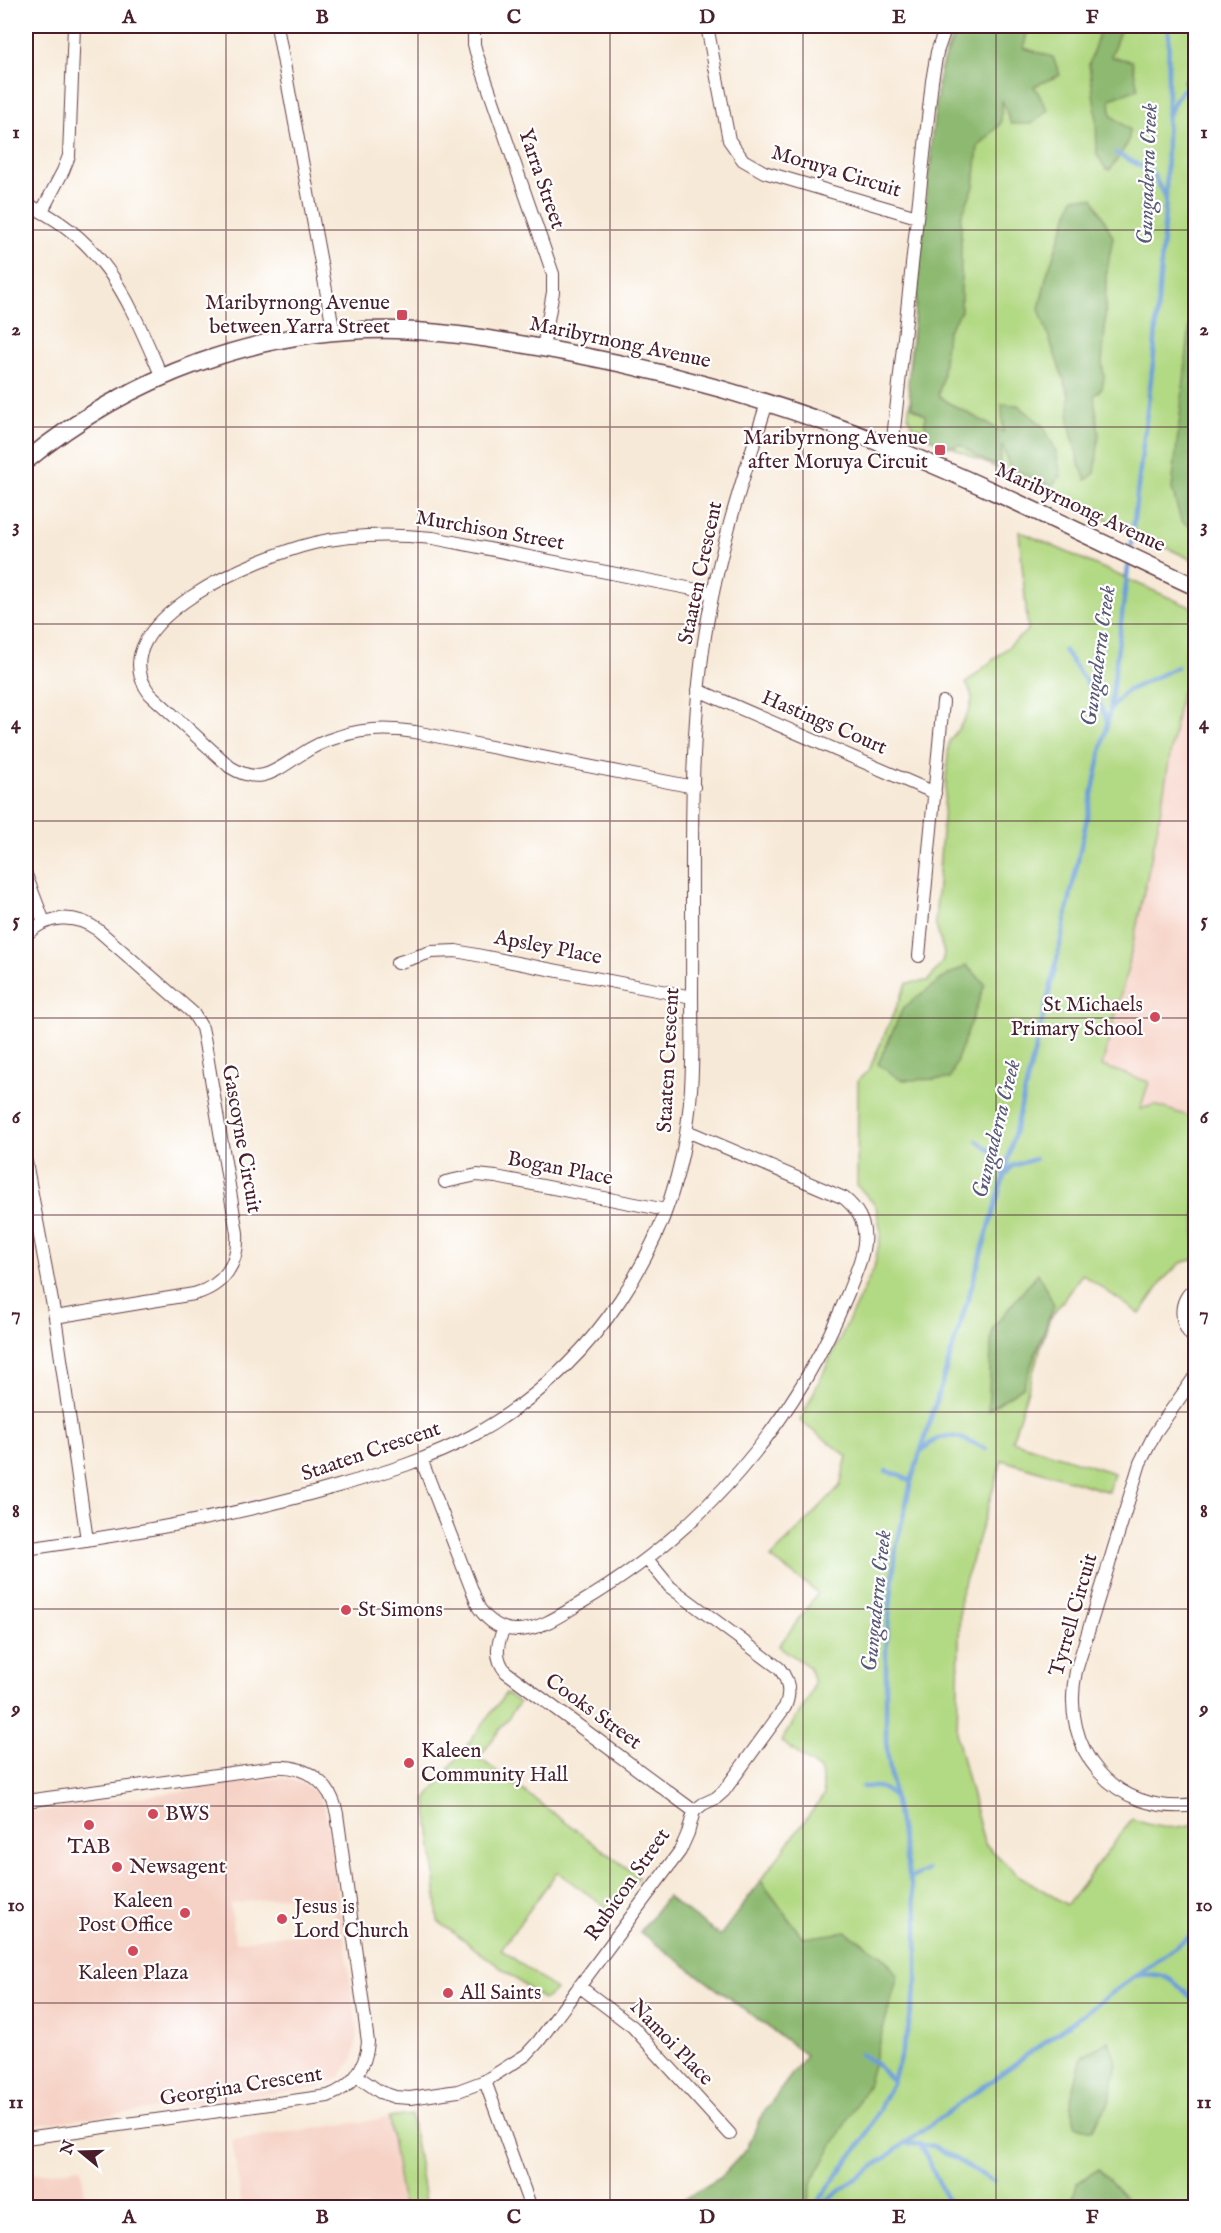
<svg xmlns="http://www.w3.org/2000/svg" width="1221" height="2233" font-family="'IM FELL English',serif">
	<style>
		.built { fill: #f6d1c5; fill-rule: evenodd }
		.green { fill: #b2d983; stroke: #7e7c57; stroke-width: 1.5 }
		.forest { fill: #8db971; stroke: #6c6c4e; stroke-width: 1.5 }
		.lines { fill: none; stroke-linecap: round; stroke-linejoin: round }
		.stream { stroke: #6c9fd8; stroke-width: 4.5 }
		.minor-casing { stroke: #643d45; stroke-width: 14 }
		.tertiary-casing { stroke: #643d45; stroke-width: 19 }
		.minor { stroke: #fff; stroke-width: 12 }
		.tertiary { stroke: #fff; stroke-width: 16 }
		.grid { fill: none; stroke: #4a1f2b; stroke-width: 1.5; stroke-opacity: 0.55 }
		.poi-dot { fill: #d1495b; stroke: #fff; stroke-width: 2 }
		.labels { text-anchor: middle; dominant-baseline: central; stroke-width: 4.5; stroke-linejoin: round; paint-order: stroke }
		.street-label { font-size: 21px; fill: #4a1f2b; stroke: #fff }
		.poi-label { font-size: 21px; fill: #4a1f2b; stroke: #fff; text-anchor: start }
		.water-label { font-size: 22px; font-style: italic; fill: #595979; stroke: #fff }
		.neatline { fill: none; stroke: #4a1f2b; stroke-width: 2 }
		.grid-label { font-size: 20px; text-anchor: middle; font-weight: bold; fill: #4a1f2b }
	</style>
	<rect width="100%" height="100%" fill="#fff"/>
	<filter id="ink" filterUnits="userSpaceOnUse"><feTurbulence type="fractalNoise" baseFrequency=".0167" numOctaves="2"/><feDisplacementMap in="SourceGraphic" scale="12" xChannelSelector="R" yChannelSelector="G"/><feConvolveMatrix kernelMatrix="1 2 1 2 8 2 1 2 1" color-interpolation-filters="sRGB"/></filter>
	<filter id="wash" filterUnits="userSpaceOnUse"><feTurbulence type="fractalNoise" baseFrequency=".008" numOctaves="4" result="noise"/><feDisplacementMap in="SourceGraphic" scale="24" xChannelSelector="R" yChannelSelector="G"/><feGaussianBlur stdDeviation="1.35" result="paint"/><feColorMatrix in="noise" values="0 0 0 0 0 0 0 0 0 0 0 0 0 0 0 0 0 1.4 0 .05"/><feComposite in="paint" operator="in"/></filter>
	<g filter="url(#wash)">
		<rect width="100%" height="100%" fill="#f7e9d7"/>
		<path class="built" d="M1195 685V1259L1181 1263 1165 1278 1152 1297 1073 1174 1128 967 1157 830 1181 692Z
			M281 1777 299 1782 315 1791 323 1805 327 1820 358 2035 352 2061 338 2079 314 2088 26 2126V1813ZM304 1894 306 1907 333 1903 336 1928 235 1942 230 1904Z
			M389 2118 403 2207H242L232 2140Z
			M81 2168 87 2207H26V2175Z"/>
		<path class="green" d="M954 26H1195V561L941 442 912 425 908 417 911 395 909 368 936 103 940 71Z
			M1019 531 1195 609V685L1181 692 1157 830 1128 967 1102 1066 1149 1082 1140 1109 1154 1105 1195 1118V1259L1181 1263 1165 1278 1140 1314 1082 1274 1049 1320 1012 1441 1114 1473 1109 1492 1002 1460 960 1597 957 1737 984 1843 1018 1875 1067 1905 1132 1819C1156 1828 1170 1830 1195 1824V2207H671L720 2178 747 2149 760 2118 806 2055 640 1932 667 1897 720 1936 824 1795 821 1771 781 1741 808 1700 814 1683 809 1667 779 1646 818 1593 771 1558 840 1486 847 1456 800 1421 874 1268 881 1233 876 1206 857 1185 858 1080 869 1070 907 983 928 981 942 963 944 953 935 923 949 741C958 730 972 712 972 697 971 692 968 687 966 683L1028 630Z
			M506 1693 519 1703 479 1758 639 1877 613 1912 557 1872 501 1949 556 1990 544 2000 438 1921 434 1863 426 1800Z
			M411 2115 426 2207H403L389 2118Z"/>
		<path class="forest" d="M985 26H1028L1024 48 1053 57 1060 75 1034 86 1048 110 1032 124H1011L1002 100 1001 123 978 147 974 186 961 217V311L947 332 942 381 938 395 949 403 1003 432 1002 404 1018 405 1044 427 1056 451 1061 476 1052 485C1037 484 1024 473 1009 466L1002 445 999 465 986 462 961 445 946 447 925 435V415L912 407 908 385 928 175 933 159 930 151 940 71 958 27 983 34Z
			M1098 26H1118L1120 30 1111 57 1132 61 1138 89 1110 99 1111 115 1130 130 1128 143 1110 170 1106 169 1097 155 1096 114 1089 64 1099 33Z
			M1195 66V100L1190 96 1183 81Z
			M1074 197 1093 198 1113 237 1106 276 1105 329 1102 362 1104 377 1102 388 1094 396 1099 434 1095 473 1086 480 1079 464 1069 423V395L1039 309 1047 274Z
			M1195 279 1196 529H1195L1181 521 1172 489Z
			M966 965 985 984 950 1079 901 1080 878 1064 903 1008 942 979Z
			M1038 1273 1054 1305 1023 1387 988 1410 992 1329Z
			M761 1881 803 1938 846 1932 883 1956 898 1976 867 2086 814 2178 806 2207H671L720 2178 747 2149 760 2118 806 2055 640 1932 667 1897 720 1936Z
			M1109 2041 1117 2063 1109 2103 1091 2131 1075 2125 1071 2100 1082 2056Z
			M1099 2169 1134 2207H1071L1077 2183Z"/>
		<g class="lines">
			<path class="stream" d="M1170 113C1174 100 1182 87 1196 81
				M1116 153 1152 172 1165 197
				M1130 552 1154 354 1166 199 1169 26
				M1064 650 1098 699 1107 721
				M1112 708 1121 696 1127 691 1177 667
				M977 1141 994 1153 1004 1176 1012 1166 1035 1159
				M922 1451C944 1427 961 1437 986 1449
				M886 1471 900 1475 911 1482
				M863 1787C875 1786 883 1786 893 1796
				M911 1878 928 1870
				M1137 1976C1168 1970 1174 1982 1196 2002
				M860 2054 874 2062 893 2081
				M904 2143 933 2146 993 2181
				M920 2144 951 2208
				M813 2208 864 2139 893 2081 907 2035 917 1981V1915L894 1797 886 1742V1645L896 1548 911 1482 968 1299 1004 1176 1055 968 1110 710 1129 560
				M816 2208 1196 1932"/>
		</g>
	</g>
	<g filter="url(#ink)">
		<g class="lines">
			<defs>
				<path id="minor" d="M277 26 334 333
					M474 26V44L476 52 553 274V292L543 348
					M707 26 729 140 743 160 764 172 917 217
					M26 204C106 239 129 302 162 377
					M42 211 63 171 69 156 74 26
					M892 448 932 81 937 52 946 26
					M698 690 935 793
					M694 787 415 732C389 728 363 728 338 737 324 741 312 747 300 755 275 771 260 786 230 767L150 694C95 622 264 555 314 543 353 534 393 534 433 538L713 593
					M26 875 44 922
					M26 935C47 915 74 913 98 930L193 1013 202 1028 204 1037 237 1233C239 1263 224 1286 194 1294L55 1317
					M919 956 943 702
					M397 963 431 952 456 951 692 997
					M26 1162 55 1317 87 1540
					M445 1182 477 1175 496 1177 666 1210
					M1196 1288C1176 1300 1180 1327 1196 1340
					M1196 1375 1155 1433 1140 1463 1076 1671C1059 1750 1114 1816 1196 1805
					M421 1459 479 1608C488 1621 500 1630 516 1630 538 1631 561 1615 579 1604 701 1533 795 1424 848 1293 861 1259 879 1226 844 1198L687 1131
					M26 1549C131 1534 235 1516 338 1486 383 1473 430 1459 472 1436 592 1370 675 1247 689 1111 694 1071 692 1031 692 992 693 881 688 767 702 657 713 570 740 486 767 403
					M504 1628C497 1644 494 1657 506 1672L694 1811
					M26 1801 275 1767C307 1765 331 1783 337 1814L368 2042C366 2068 352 2087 328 2096L26 2138
					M579 1986 633 2027 730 2134
					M357 2076 380 2092 395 2097 410 2098 458 2091 485 2081 526 2055 538 2042 680 1851 688 1833 694 1811 703 1804 716 1798 724 1791 785 1707C791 1693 789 1680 779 1668L670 1587 647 1559
					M485 2081 531 2208"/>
				<path id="tertiary" d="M26 461C129 376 261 327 396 330 454 332 512 342 569 353 680 374 789 406 893 448 996 490 1095 540 1196 587"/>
			</defs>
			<use href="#minor" class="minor-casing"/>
			<use href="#tertiary" class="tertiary-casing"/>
			<use href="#minor" class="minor"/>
			<use href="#tertiary" class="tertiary"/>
		</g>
	</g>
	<path class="grid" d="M226 26V2208M418 26V2208M610 26V2208M803 26V2208M996 26V2208M26 230H1196M26 427H1196M26 624H1196M26 821H1196M26 1018H1196M26 1215H1196M26 1412H1196M26 1609H1196M26 1806H1196M26 2003H1196"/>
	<g class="poi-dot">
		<rect x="396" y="309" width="12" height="12" rx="3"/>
		<rect x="934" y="444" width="12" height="12" rx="3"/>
		<circle cx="1155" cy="1017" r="6"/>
		<circle cx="346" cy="1610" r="6"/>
		<circle cx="409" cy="1763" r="6"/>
		<circle cx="153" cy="1814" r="6"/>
		<circle cx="89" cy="1825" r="6"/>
		<circle cx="117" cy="1867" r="6"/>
		<circle cx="185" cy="1913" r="6"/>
		<circle cx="282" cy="1919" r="6"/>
		<circle cx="133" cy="1951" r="6"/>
		<circle cx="448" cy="1993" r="6"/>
	</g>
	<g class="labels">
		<g class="street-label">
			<text transform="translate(836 172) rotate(17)">Moruya Circuit</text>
			<text transform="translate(541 179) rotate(71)">Yarra Street</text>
			<text transform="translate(620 343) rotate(12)">Maribyrnong Avenue</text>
			<text transform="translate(1080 508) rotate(25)">Maribyrnong Avenue</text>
			<text transform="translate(490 531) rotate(10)">Murchison Street</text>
			<text transform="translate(701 573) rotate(-78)">Staaten Crescent</text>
			<text transform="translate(824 723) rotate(23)">Hastings Court</text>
			<text transform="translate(548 948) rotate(11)">Apsley Place</text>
			<text transform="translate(669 1060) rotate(-87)">Staaten Crescent</text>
			<text transform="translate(241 1139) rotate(80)">Gascoyne Circuit</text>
			<text transform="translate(560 1169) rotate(11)">Bogan Place</text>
			<text transform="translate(371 1452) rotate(-19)">Staaten Crescent</text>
			<text transform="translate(1074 1615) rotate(-74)">Tyrrell Circuit</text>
			<text transform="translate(593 1712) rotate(36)">Cooks Street</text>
			<text transform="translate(628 1885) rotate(-55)">Rubicon Street</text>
			<text transform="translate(671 2043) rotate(46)">Namoi Place</text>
			<text transform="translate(241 2087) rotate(-9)">Georgina Crescent</text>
		</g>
		<g class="poi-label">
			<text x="390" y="303" text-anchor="end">Maribyrnong Avenue<tspan x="390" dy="24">between Yarra Street</tspan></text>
			<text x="928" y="438" text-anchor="end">Maribyrnong Avenue<tspan x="928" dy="24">after Moruya Circuit</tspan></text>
			<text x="1143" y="1005" text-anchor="end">St Michaels<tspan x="1143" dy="24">Primary School</tspan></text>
			<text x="358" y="1610">St Simons</text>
			<text x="421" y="1751">Kaleen<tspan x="421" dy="24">Community Hall</tspan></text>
			<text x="165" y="1814">BWS</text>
			<text x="89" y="1847" text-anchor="middle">TAB</text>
			<text x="129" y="1867">Newsagent</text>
			<text x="173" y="1901" text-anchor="end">Kaleen<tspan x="173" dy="24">Post Office</tspan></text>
			<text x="294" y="1907">Jesus is<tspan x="294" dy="24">Lord Church</tspan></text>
			<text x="133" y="1973" text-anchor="middle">Kaleen Plaza</text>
			<text x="460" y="1993">All Saints</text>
		</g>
		<g class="water-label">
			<text transform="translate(1148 174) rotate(-88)">Gungaderra Creek</text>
			<text transform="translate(1099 656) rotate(-82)">Gungaderra Creek</text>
			<text transform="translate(997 1129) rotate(-76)">Gungaderra Creek</text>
			<text transform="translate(877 1601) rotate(-84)">Gungaderra Creek</text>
		</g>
	</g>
	<rect width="1221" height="2233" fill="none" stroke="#fff" stroke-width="66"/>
	<g transform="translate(81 2152) rotate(289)" stroke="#ffffff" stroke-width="4.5" paint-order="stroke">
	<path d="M0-4.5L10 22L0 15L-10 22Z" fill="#4a1f2b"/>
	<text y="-9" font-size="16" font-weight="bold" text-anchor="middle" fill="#4a1f2b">N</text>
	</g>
	<rect x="33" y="33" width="1155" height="2167" class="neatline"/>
	<g class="grid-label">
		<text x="129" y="23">A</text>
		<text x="322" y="23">B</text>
		<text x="514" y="23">C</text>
		<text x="707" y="23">D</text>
		<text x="899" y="23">E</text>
		<text x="1092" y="23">F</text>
		<text x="16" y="138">1</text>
		<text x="1204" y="138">1</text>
		<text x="16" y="335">2</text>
		<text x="1204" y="335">2</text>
		<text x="16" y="532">3</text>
		<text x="1204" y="532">3</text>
		<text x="16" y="729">4</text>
		<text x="1204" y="729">4</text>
		<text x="16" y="926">5</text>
		<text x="1204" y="926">5</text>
		<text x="16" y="1123">6</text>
		<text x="1204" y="1123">6</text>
		<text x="16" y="1320">7</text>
		<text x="1204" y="1320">7</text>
		<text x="16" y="1517">8</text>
		<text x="1204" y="1517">8</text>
		<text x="16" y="1714">9</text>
		<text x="1204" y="1714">9</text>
		<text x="16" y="1911">10</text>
		<text x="1204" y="1911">10</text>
		<text x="16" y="2108">11</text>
		<text x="1204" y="2108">11</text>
		<text x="129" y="2223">A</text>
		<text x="322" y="2223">B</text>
		<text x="514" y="2223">C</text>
		<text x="707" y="2223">D</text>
		<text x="899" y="2223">E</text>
		<text x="1092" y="2223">F</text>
	</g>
</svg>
